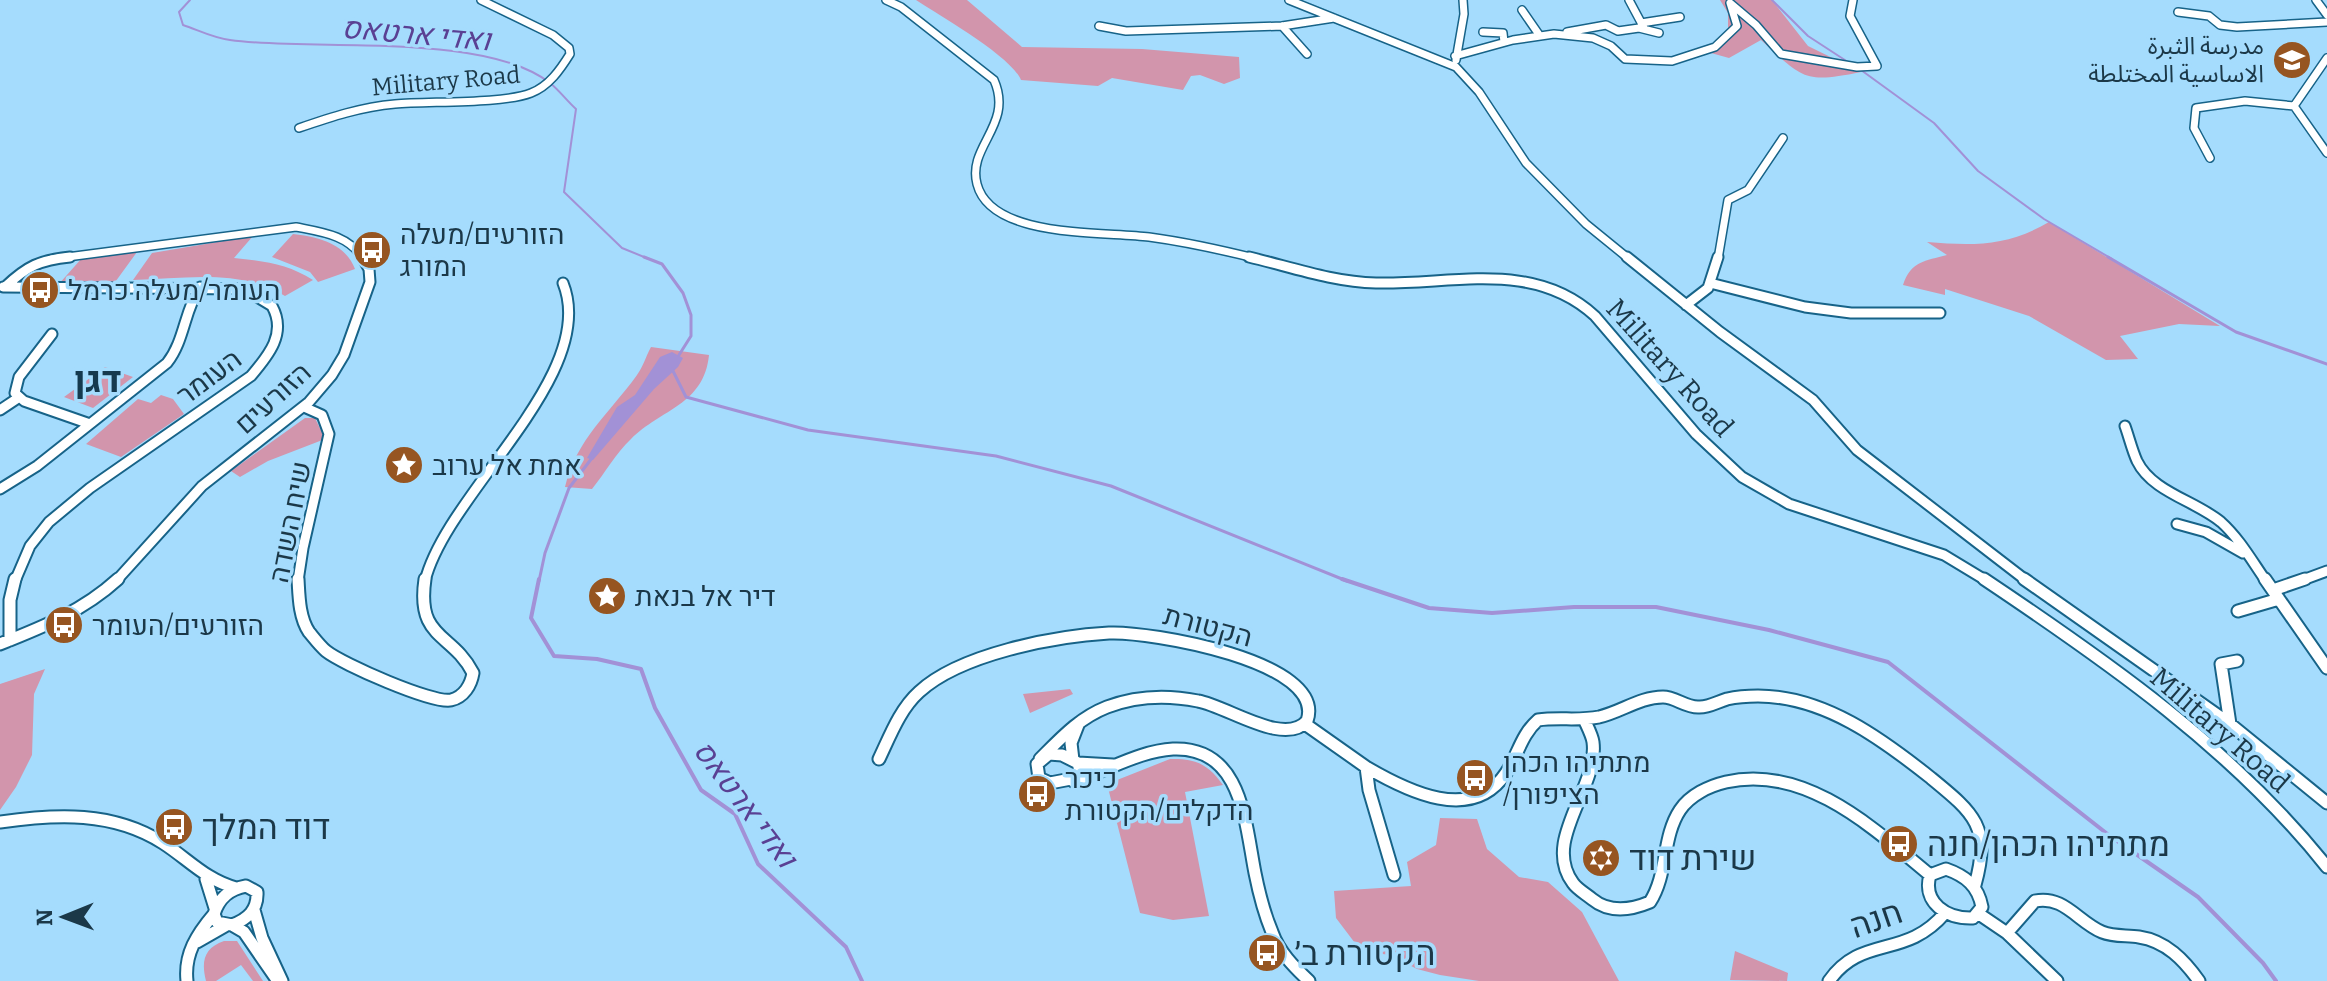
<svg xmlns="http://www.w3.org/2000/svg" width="2327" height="981" font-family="Bitter,'Noto Sans Arabic',Heebo,serif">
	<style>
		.green { fill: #d295ac }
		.water { fill: #a291d6 }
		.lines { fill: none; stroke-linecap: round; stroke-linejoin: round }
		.stream-far2 { stroke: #a291d6; stroke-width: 2 }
		.stream-far1 { stroke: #a291d6; stroke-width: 3 }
		.stream { stroke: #a291d6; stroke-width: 4 }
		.minor-far2-casing { stroke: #176388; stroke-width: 10 }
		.minor-far1-casing { stroke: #176388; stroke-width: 13 }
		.minor-casing { stroke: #176388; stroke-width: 15 }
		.minor-far2 { stroke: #fff; stroke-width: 7 }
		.minor-far1 { stroke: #fff; stroke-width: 9 }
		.minor { stroke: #fff; stroke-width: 11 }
		.labels { text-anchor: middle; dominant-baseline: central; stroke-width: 7; stroke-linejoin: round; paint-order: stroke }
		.far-poi-label { font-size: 24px; fill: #1b3848; stroke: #a5dcfd; text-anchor: end }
		.far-street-label { font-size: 24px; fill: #1b3848; stroke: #a5dcfd }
		.poi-label { font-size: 28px; fill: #1b3848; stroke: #a5dcfd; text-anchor: start }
		.street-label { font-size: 28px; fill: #1b3848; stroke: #a5dcfd }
		.water-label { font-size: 30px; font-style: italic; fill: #5a4093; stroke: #a5dcfd }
		.near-poi-label { font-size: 34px; fill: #1b3848; stroke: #a5dcfd; text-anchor: start }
		.near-street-label { font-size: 34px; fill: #1b3848; stroke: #a5dcfd }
		.district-label { font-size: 36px; font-weight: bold; fill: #153a4e; stroke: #a5dcfd }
	</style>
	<rect width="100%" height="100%" fill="#a5dcfd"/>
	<path class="green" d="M916 0H967L1022 47 1142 49 1239 57 1240 78 1224 84 1200 75 1191 76 1183 90 1112 78 1098 86 1021 80C1011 56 940 16 916 0Z
		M1720 0H1772L1808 46 1861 72C1803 84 1803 78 1761 40L1729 58 1711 53 1728 36V13Z
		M2049 222 2220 326 2179 324 2120 336 2138 359 2106 360 2029 316 1945 289V295L1903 285C1911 261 1925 261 1947 255L1927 242C1975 246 2008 246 2049 222Z
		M293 234C318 237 345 243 355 269L318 282 310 272 272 257Z
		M253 236 234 258C264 261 288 264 313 280L285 296C240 268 183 279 133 280L152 253Z
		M137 252 113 285H58L82 258Z
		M651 347 709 355C704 405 661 409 631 439 616 453 605 473 592 489L565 487C577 438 609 414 637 375 643 367 646 356 651 347Z
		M105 367 133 377 93 408 64 397Z
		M161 395 173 399 184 414 121 457 86 444 138 399 151 403Z
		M305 418H315L325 439 268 461 240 477 231 471Z
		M45 669 34 694 32 755 16 787 0 810V684Z
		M1070 689 1073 694 1030 713 1023 694Z
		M1170 759C1195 758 1208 764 1223 785L1185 792 1209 916 1173 920 1140 913 1107 784Z
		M1440 818 1477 819 1487 849 1519 877 1548 882 1582 912 1619 981H1479L1440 975 1417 969 1390 955 1361 951 1336 918 1334 891 1411 886 1407 862 1436 845Z
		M224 941H237L263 981H253L241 965 216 981H206C201 961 204 948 224 941Z
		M1735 951 1788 973 1787 981 1730 980Z"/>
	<path class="water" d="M672 352 683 358 678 367 654 389 593 460 587 458 617 407 635 395 660 357Z"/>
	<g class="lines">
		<path class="stream-far2" d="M190 0 179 12 183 25C198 30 213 38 230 40 314 52 483 31 550 83 559 90 567 101 576 109L564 192 622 248 649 259
			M1772 0 1808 36 1851 64
			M1861 70 1934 123 1978 171 2044 219 2112 259"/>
		<path class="stream-far1" d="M644 257 662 264 683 293 691 315V336L679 355
			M2108 257 2236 332 2327 364
			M672 369 686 397 808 430 996 456 1111 486 1347 581
			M539 581 545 553 569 488 592 458"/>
		<path class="stream" d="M539 579 531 618 554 656 597 659 641 669 655 708 701 790 735 814 758 864 846 947 862 981
			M1342 579 1429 608 1492 613 1574 607H1656L1769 630 1888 662 2110 836 2198 897 2263 963 2276 981"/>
		<defs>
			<path id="minor-far2" d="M886 0 901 7 994 80C1014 125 967 146 977 184 991 239 1104 231 1149 237 1186 242 1222 250 1258 259
				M1289 0 1456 67 1479 92 1526 163 1586 224 1629 259
				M1629 0 1644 28
				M2316 0 2327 15
				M1522 10 1540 36
				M2178 12 2209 16 2220 25 2237 27 2327 22
				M1641 23 1680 17
				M1099 26 1126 31 1282 26 1334 18
				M1282 26 1307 54
				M1483 32 1503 33 1504 42
				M1567 32 1606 25 1618 31 1639 28 1659 33
				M1455 56 1513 40 1554 34 1593 38 1611 46 1625 59 1672 61 1715 47 1737 26 1730 3 1756 25 1781 54 1857 67 1877 66 1850 16 1853 0
				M1456 60 1464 14 1463 0
				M2294 106 2327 58
				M299 128C331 117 361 107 395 104 429 101 503 104 531 93 549 86 560 70 570 54L569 48 553 35 481 0
				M2210 158 2194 128 2196 108 2245 101 2294 106 2327 153
				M52 259 296 227C321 232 349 235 363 259
				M1718 259 1728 200 1748 190 1783 138"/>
			<path id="minor-far1" d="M1249 257C1291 267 1333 282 1376 283 1452 285 1533 259 1595 316L1696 434 1742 477 1789 504 1944 555 1987 581
				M1627 257 1720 332 1813 400 1857 450 2027 581
				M1710 283 1805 307 1851 313H1940
				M3 287 244 289 272 306C287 333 269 355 251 376L90 488 49 522 30 546 15 581
				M5 287C27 266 40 260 70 257
				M1686 305 1708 288 1718 257
				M52 334 19 377 15 393 24 401 90 424
				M0 410 18 398
				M2125 426C2129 437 2132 450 2137 461 2152 492 2196 501 2221 522 2239 538 2252 561 2266 581
				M0 489 37 466 167 363C185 340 184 311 200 287
				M2177 524 2206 532 2243 553
				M116 581 202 486 309 402 332 375 344 355 370 282 369 269 362 257
				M298 581 303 548 329 434 322 415 304 407
				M425 581C447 492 600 375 563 283
				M2300 581 2327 571"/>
			<path id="minor" d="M298 579C299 596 299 617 309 632 314 638 320 646 326 651 342 664 433 704 451 700 464 697 471 685 473 673 452 632 416 640 425 579
				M1984 579C2108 662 2233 749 2327 867
				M2024 579 2230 724 2327 803
				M2265 579 2327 668
				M2273 590 2305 579
				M2238 611 2279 599
				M10 640V600L15 579
				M0 644C43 627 83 611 118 579
				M1584 719C1587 726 1592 735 1593 742 1599 788 1541 840 1573 883 1577 889 1586 894 1592 899 1609 913 1631 910 1650 902 1668 874 1662 837 1680 810 1690 795 1709 786 1726 782 1806 764 1874 829 1930 875
				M1305 724 1366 767 1369 790 1394 875
				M2230 724 2221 664 2237 661
				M1049 754 1062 755 1078 763 1080 771 1076 778 1050 783 1039 778 1037 764Z
				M879 759C890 736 900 709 919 692 960 654 1055 636 1109 633 1148 631 1328 661 1307 721 1284 747 1227 706 1198 701 1168 695 1136 696 1107 707 1079 718 1061 738 1040 759
				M1073 760 1071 743 1078 725
				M1078 763 1113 765
				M1366 767C1407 791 1472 824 1506 773 1518 755 1521 735 1538 720 1558 717 1579 721 1599 717 1621 712 1640 697 1663 697 1675 697 1685 707 1698 707 1708 708 1717 702 1727 699 1736 697 1748 696 1758 696 1824 696 1882 739 1931 778 1975 814 1991 827 1975 885
				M1073 781C1106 772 1138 751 1173 749 1242 746 1245 822 1255 873 1259 893 1264 913 1272 932 1279 952 1294 967 1309 981
				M0 822C56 814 113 811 163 843 188 859 206 880 236 888
				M1946 869C1966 876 1978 886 1982 907L1973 918C1947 919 1922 903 1930 875Z
				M206 879 215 908
				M246 886 257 892C258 910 248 919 232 925L217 922 214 914C219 898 229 889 246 886Z
				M254 910 262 938 282 981
				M1979 914 2007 933 2057 981
				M232 925 244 932 275 977
				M2007 933 2035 901C2064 895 2078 922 2102 932 2114 937 2127 935 2139 937 2166 941 2184 960 2199 981
				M197 942 225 926
				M187 981C184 954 197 934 214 914
				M1829 981C1862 934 1905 960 1945 913"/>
		</defs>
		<use href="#minor-far2" class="minor-far2-casing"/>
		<use href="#minor-far1" class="minor-far1-casing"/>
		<use href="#minor" class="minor-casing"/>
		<use href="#minor-far2" class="minor-far2"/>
		<use href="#minor-far1" class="minor-far1"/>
		<use href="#minor" class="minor"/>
	</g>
	<defs>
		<symbol id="school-disc" viewBox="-11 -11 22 22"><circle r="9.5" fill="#965521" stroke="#a5dcfd"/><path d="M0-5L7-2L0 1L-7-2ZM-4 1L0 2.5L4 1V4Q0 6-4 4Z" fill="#fff"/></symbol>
		<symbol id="bus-disc" viewBox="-11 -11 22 22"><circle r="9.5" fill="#965521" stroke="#a5dcfd"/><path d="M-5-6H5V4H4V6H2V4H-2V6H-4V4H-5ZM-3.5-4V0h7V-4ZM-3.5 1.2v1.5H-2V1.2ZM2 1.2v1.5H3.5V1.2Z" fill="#fff"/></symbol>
		<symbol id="sight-disc" viewBox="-11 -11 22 22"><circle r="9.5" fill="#965521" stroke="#a5dcfd"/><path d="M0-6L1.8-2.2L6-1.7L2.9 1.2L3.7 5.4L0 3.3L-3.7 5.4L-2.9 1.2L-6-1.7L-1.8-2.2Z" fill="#fff"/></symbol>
		<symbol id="synagogue-disc" viewBox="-11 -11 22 22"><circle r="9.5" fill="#965521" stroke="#a5dcfd"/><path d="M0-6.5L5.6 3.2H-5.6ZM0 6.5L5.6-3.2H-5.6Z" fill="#fff"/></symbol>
	</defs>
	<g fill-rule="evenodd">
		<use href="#school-disc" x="2270" y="38" width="44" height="44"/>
		<use href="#bus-disc" x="350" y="228" width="44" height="44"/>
		<use href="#bus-disc" x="18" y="268" width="44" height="44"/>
		<use href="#sight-disc" x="382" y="443" width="44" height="44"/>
		<use href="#sight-disc" x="585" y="574" width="44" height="44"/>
		<use href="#bus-disc" x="42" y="603" width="44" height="44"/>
		<use href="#bus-disc" x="1453" y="756" width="44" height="44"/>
		<use href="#bus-disc" x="1015" y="772" width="44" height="44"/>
		<use href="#bus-disc" x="152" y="805" width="44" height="44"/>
		<use href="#bus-disc" x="1877" y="822" width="44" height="44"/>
		<use href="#synagogue-disc" x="1579" y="836" width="44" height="44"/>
		<use href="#bus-disc" x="1245" y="931" width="44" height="44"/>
	</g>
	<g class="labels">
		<g class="far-poi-label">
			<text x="2264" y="46">مدرسة الثبرة<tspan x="2264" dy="28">الاساسية المختلطة</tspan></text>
		</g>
		<g class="far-street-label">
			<text transform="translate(446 81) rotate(-5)">Military Road</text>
		</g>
		<g class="poi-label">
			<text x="400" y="234">הזורעים/מעלה<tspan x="400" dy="32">המורג</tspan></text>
			<text x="68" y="290">העומר/מעלה כרמל</text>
			<text x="432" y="465">אמת אל ערוב</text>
			<text x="635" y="596">דיר אל בנאת</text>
			<text x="92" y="625">הזורעים/העומר</text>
			<text x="1503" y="762">מתתיהו הכהן<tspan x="1503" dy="32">/הציפורן</tspan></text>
			<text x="1065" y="778">כיכר<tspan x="1065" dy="32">הדקלים/הקטורת</tspan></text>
		</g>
		<g class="street-label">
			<text transform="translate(1670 368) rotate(48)">Military Road</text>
			<text transform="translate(209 377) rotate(-37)">העומר</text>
			<text transform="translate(273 398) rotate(-42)">הזורעים</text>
			<text transform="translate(290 522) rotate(-79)">שיח השדה</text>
			<text transform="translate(1208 626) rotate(15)">הקטורת</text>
			<text transform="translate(2220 730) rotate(41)">Military Road</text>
		</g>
		<g class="water-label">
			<text transform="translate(416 34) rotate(5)">ואדי ארטאס</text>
			<text transform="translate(745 804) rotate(53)">ואדי ארטאס</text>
		</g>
		<g class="near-poi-label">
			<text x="202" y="827">דוד המלך</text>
			<text x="1927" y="844">מתתיהו הכהן/חנה</text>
			<text x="1629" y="858">שירת דוד</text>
			<text x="1295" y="953">הקטורת ב׳</text>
		</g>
		<g class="near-street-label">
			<text transform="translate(1876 919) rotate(-19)">חנה</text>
		</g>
		<g class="district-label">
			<text x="98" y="380">דגן</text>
		</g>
	</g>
	<g transform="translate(64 917) rotate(269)" stroke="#a5dcfd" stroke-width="6" paint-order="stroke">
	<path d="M0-6L14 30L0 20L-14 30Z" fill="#1b3848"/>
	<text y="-12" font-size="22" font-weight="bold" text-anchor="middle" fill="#1b3848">N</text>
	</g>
</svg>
